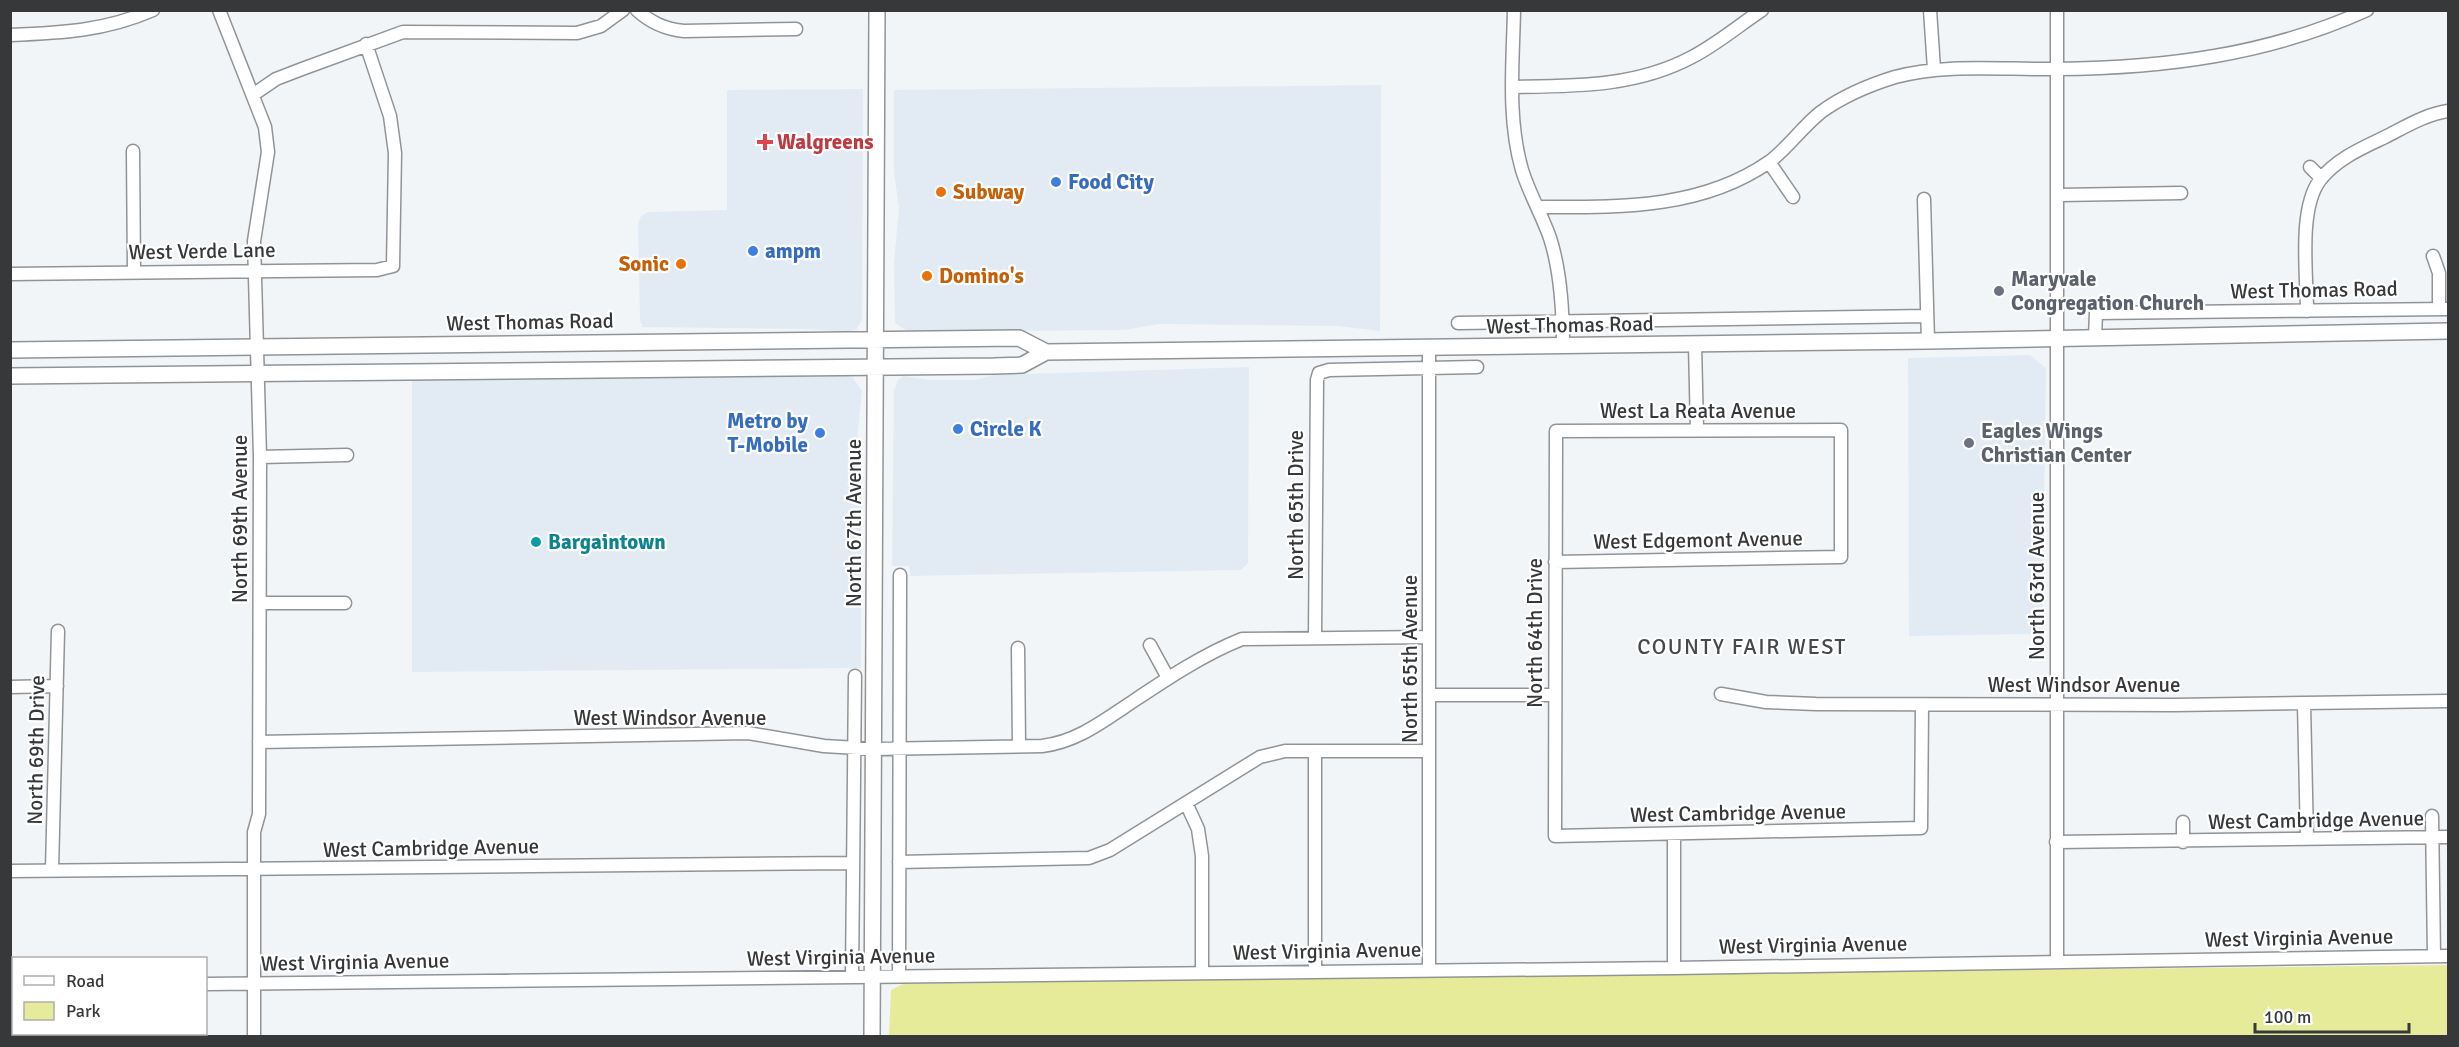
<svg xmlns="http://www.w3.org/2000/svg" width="2459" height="1047" font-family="Signika,sans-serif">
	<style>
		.built { fill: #e2ebf4 }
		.green { fill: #e5eb98 }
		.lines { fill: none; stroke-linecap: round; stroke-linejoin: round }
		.minor-casing { stroke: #919497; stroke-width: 15 }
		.major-casing { stroke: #919497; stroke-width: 18 }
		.minor { stroke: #fff; stroke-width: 12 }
		.major { stroke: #fff; stroke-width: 15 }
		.health-dot { fill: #e0444e; stroke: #fff; stroke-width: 2 }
		.shop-dot { fill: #3f7fe0; stroke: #fff; stroke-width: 2 }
		.food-dot { fill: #e8710a; stroke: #fff; stroke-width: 2 }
		.worship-dot { fill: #6b7280; stroke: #fff; stroke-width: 2 }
		.culture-dot { fill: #0f9aa8; stroke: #fff; stroke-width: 2 }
		.labels { text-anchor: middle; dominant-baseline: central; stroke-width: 4.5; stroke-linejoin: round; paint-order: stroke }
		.health-label { font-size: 21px; font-weight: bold; fill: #be3a42; stroke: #fff; text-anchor: start }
		.shop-label { font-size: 21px; font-weight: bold; fill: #366cbe; stroke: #fff; text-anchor: start }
		.food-label { font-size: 21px; font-weight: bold; fill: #c56008; stroke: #fff; text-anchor: start }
		.street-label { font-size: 21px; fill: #373839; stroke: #fff }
		.worship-label { font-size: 21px; font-weight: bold; fill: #5b616d; stroke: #fff; text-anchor: start }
		.culture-label { font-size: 21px; font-weight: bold; fill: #0d838f; stroke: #fff; text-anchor: start }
		.neighbourhood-label { font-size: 22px; letter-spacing: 1.5px; fill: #46494c; stroke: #fff }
	</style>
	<rect width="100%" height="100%" fill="#f1f5f8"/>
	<path class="built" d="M1381 85 1380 331 1337 326 1159 324 1125 330 909 332 895 323 894 262 899 208 894 173V90Z
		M863 89 862 319 857 329 847 332 808 329 643 327 640 321 638 225 641 216 648 212 727 210V90Z
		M2030 355 2046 368 2042 634 1909 636 1908 358Z
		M1249 367 1248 563 1241 570 910 576 909 566H892L894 390 898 380 904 376 928 380H975L993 375Z
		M848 376 853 378 862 391 856 450 861 478V668L412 672V381Z"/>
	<path class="green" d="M2448 965V1036H889L891 990 903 984Z"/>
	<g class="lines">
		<defs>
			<path id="minor" d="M219 10 265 127 268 152 254 241 260 457 259 814 254 832V1036
				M637 10C651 23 665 29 684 31L796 29
				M1514 10C1513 63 1507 118 1522 170 1529 193 1542 215 1550 238 1561 272 1563 310 1563 346
				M1930 10 1934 69
				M10 35C61 33 105 31 153 10
				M1512 87C1575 86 1636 87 1692 57 1717 44 1738 26 1762 10
				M254 94 276 79 302 69 403 32 577 33 601 26 623 10
				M133 151 134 271
				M1769 162 1793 197
				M2310 167 2321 178
				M2059 195 2181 193
				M1924 199 1928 341
				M1537 207C1616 207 1700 210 1769 162 1788 148 1802 127 1821 112 1843 96 1869 85 1895 77 1947 63 2004 70 2057 69 2164 68 2268 55 2367 10
				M2433 256 2439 273V309
				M10 274 377 270 393 266 395 153 390 116 366 44
				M2307 311C2307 275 2298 209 2320 180 2336 159 2362 148 2385 137 2405 127 2426 114 2448 111
				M1458 323 1927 316
				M2095 337 2096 313 2448 309
				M1695 344 1697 431
				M1429 349V969
				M260 457 347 455
				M1555 562 1841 557V430L1556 431 1555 836 1921 828 1922 705
				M260 603H345
				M1315 637 1317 380 1319 373 1329 370 1477 367
				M1150 645 1168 678
				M1018 648 1019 746
				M10 687 57 686
				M1721 694 1766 702 1816 704 2175 705 2448 701
				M1429 695H1553
				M2304 704 2307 839
				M259 742 748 733 824 746 874 749 1042 746C1076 742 1102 722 1129 704 1165 680 1202 655 1242 639L1429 637
				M1315 751V970
				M1187 805 1198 829 1202 856V972
				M2432 816 2434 956
				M2183 822V842
				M1674 834V968
				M2056 842 2448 837
				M899 862 1089 858 1110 850 1260 757 1285 751H1429
				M52 870 58 631
				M10 871 853 863
				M2057 961V10
				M852 976 855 676
				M899 976 900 575
				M206 984 1674 968 2448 956
				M10 986H14"/>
			<path id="major" d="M10 350 1019 338 1046 352
				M10 376 994 366 1022 365 1046 352 1928 341 2448 331
				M872 1036 877 10"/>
		</defs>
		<use href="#minor" class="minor-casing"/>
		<use href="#major" class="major-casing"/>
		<use href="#minor" class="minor"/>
		<use href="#major" class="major"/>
	</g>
	<path class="health-dot" d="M762 133h6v6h6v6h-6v6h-6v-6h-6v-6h6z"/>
	<g class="shop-dot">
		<circle cx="1056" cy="182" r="6"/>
		<circle cx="753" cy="251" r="6"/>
		<circle cx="958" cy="429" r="6"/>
		<circle cx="820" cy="433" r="6"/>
	</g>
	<g class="food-dot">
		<circle cx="941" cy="192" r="6"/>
		<circle cx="681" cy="264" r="6"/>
		<circle cx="927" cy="276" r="6"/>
	</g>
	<g class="worship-dot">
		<circle cx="1999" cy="291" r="6"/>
		<circle cx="1969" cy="443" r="6"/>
	</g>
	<circle class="culture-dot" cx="536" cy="542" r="6"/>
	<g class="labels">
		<g class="health-label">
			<text x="777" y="142">Walgreens</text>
		</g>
		<g class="shop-label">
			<text x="1068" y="182">Food City</text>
			<text x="765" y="251">ampm</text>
			<text x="808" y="421" text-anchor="end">Metro by<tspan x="808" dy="24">T-Mobile</tspan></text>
			<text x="970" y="429">Circle K</text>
		</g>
		<g class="food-label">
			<text x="953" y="192">Subway</text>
			<text x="669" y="264" text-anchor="end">Sonic</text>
			<text x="939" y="276">Domino's</text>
		</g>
		<g class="street-label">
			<text transform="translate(202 251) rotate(-1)">West Verde Lane</text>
			<text transform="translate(2314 290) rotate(-1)">West Thomas Road</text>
			<text transform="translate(530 322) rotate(-1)">West Thomas Road</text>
			<text transform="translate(1570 325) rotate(-1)">West Thomas Road</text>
			<text x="1698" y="411">West La Reata Avenue</text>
			<text transform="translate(1296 505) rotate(-90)">North 65th Drive</text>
			<text transform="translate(240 519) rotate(-90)">North 69th Avenue</text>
			<text transform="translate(854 523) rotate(-90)">North 67th Avenue</text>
			<text transform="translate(1698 540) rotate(-1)">West Edgemont Avenue</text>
			<text transform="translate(2037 576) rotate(-90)">North 63rd Avenue</text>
			<text transform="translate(1535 633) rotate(-90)">North 64th Drive</text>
			<text transform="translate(1410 659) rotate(-90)">North 65th Avenue</text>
			<text x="2084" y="685">West Windsor Avenue</text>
			<text x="670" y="718">West Windsor Avenue</text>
			<text transform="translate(36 750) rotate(-89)">North 69th Drive</text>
			<text transform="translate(1738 813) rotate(-1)">West Cambridge Avenue</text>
			<text transform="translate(2316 820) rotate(-1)">West Cambridge Avenue</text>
			<text transform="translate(431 848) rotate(-1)">West Cambridge Avenue</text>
			<text transform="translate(2299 938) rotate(-1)">West Virginia Avenue</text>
			<text transform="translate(1813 945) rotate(-1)">West Virginia Avenue</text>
			<text transform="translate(1327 951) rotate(-1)">West Virginia Avenue</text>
			<text transform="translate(841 957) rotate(-1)">West Virginia Avenue</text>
			<text transform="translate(355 962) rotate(-1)">West Virginia Avenue</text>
		</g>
		<g class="worship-label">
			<text x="2011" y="279">Maryvale<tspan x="2011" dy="24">Congregation Church</tspan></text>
			<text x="1981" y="431">Eagles Wings<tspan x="1981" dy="24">Christian Center</tspan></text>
		</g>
		<g class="culture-label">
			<text x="548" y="542">Bargaintown</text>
		</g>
		<g class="neighbourhood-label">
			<text x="1742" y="646">COUNTY FAIR WEST</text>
		</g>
	</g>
	<rect width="2459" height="1047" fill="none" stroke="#373839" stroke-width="24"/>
	<rect x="12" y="957" width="195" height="78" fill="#ffffff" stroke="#afafb0" stroke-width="1.5"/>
	<rect x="24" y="976" width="30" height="9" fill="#ffffff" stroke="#afafb0" stroke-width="1.5"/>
	<text x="66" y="987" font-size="18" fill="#373839">Road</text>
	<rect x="24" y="1002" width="30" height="18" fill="#e5eb98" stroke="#afafb0" stroke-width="1.5"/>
	<text x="66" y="1017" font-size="18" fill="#373839">Park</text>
	<path d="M2255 1023v9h154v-9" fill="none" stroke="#373839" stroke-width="3"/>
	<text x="2264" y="1023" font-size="18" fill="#373839" stroke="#ffffff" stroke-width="4.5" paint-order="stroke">100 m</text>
</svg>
